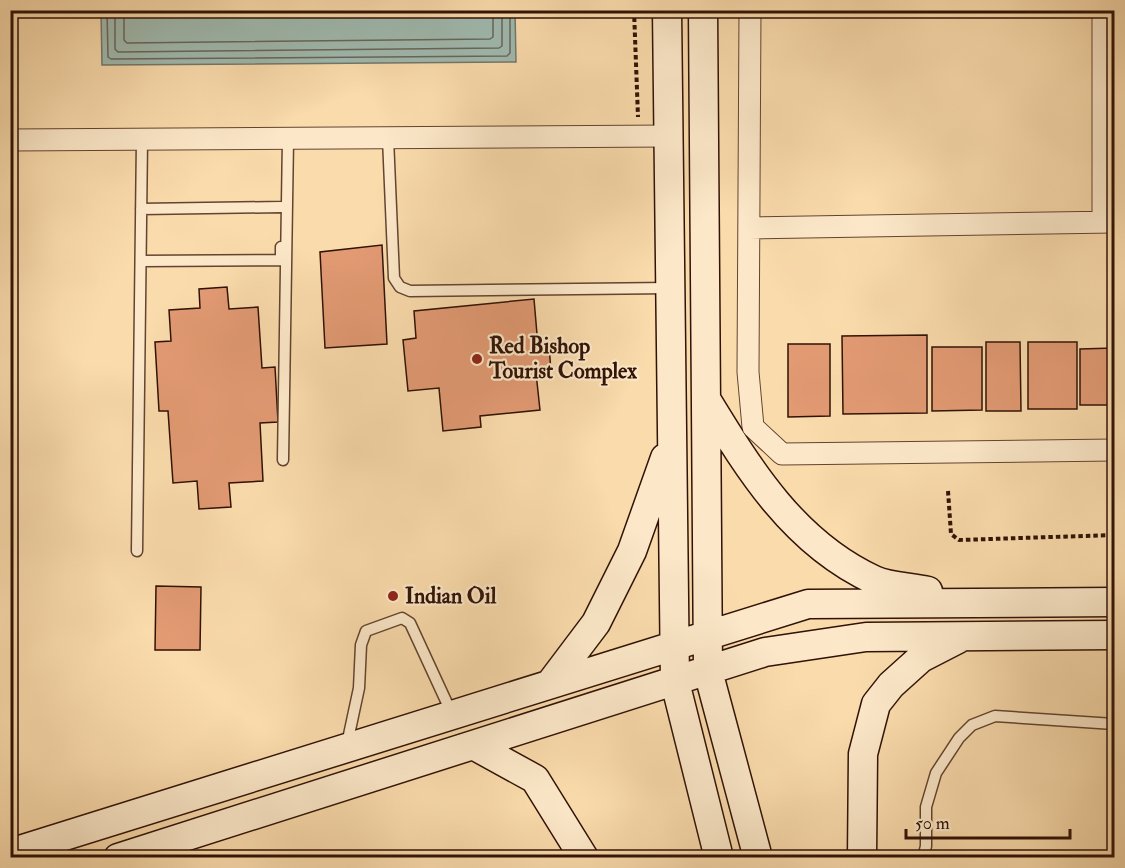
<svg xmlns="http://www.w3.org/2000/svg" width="1125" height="868" font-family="'IM FELL Double Pica',serif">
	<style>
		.water { fill: #9fbab0; stroke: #73776c; stroke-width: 1.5 }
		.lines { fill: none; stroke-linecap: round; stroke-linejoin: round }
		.shore { stroke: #68665b; stroke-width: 1.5 }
		.building { fill: #e29a73; stroke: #301206; stroke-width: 1.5 }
		.lane-casing { stroke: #624430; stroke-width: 13 }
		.street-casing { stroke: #624430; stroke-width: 23 }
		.secondary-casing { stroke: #301206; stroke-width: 31 }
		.path { stroke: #301206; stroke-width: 4; stroke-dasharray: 4.5 3; stroke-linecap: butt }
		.lane { stroke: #fce8c9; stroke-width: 10 }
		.street { stroke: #fce8c9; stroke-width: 21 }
		.secondary { stroke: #fce8c9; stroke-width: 28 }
		.poi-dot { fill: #8f2418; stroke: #fce8c9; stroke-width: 2 }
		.labels { text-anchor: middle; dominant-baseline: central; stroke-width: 4.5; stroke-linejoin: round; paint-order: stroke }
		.poi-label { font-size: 22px; font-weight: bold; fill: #301206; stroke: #fce8c9; text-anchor: start }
	</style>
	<rect width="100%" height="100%" fill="#fadbac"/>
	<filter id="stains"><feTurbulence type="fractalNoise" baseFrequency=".00333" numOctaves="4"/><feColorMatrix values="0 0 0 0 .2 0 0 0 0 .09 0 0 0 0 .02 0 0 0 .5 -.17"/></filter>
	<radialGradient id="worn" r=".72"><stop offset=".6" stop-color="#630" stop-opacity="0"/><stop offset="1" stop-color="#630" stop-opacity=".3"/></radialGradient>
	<path class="water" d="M101 11H515L516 62 102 65Z"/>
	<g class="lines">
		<path class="shore" d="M107 10 108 57 111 59 507 56 510 53V10
			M115 10V49L118 52 499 48 502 46V10
			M124 10V40L127 43 490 39 493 37V10"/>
	</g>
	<path class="building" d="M382 245 387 344 325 348 320 252Z
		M227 287 229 309 258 307 262 368 275 367 278 422 260 423 263 481 229 483 231 507 199 509 197 481 173 483 168 411H159L155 342 171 341 169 310 200 308 199 289Z
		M534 299 538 346 549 345 551 372 536 373 540 410 480 416 481 427 443 431 439 388 408 391 403 340 416 338 414 311Z
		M927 335V413L843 414 842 336Z
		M986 342H1020L1021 411H986Z
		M1028 342H1077V409H1028Z
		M788 344H830V416L788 417Z
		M932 347H982V410L932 411Z
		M1114 348V405H1080V349Z
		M156 586 201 587 200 650H155Z"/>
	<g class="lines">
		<defs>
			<path id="lane" d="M388 138 394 278 400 287 410 291 670 288
				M141 209 281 207
				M141 261 281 260V247
				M283 460 288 139
				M137 551 142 139
				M347 744 359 688 361 645 366 631 402 618 410 623 452 714
				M923 858 926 846V807L936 773 959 738 972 725 995 716 1114 724"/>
			<path id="street" d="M750 10 748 372 753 427 782 454 1114 450
				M1103 10V222
				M10 140 669 136
				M749 228 1114 222"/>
			<path id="secondary" d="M667 10 675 682 719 858
				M703 10 708 671 758 858
				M706 399C750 471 794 543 874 580 889 587 911 587 928 591
				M550 684 596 623 632 551 665 458
				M475 746 535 779 584 858
				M10 853 808 604 1114 602
				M118 858 765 652 866 637 1114 635
				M862 858 863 754 876 704 891 685 921 658 958 639"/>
		</defs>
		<use href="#lane" class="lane-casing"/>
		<use href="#street" class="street-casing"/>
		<use href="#secondary" class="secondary-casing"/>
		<path class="path" d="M634 10 638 117
			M948 491 951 534 959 540 1114 535"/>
		<use href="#lane" class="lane"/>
		<use href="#street" class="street"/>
		<use href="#secondary" class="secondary"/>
	</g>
	<g class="poi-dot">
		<circle cx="477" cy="359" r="6"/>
		<circle cx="393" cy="596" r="6"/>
	</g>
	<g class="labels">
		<g class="poi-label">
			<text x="489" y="346">Red Bishop<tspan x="489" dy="25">Tourist Complex</tspan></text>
			<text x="405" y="596">Indian Oil</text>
		</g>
	</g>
	<rect width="1125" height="868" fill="none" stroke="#fadbac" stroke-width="36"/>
	<rect x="12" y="12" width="1101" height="844" fill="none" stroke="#301206" stroke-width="3"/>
	<rect x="18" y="18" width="1089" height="832" fill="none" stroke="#301206" stroke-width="1.5"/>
	<path d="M906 829v9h164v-9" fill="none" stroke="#301206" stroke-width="3"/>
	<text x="915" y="829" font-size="18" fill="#301206" stroke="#fce8c9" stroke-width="4.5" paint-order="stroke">50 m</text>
	<rect width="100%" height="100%" filter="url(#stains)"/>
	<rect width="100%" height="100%" fill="url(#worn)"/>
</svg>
